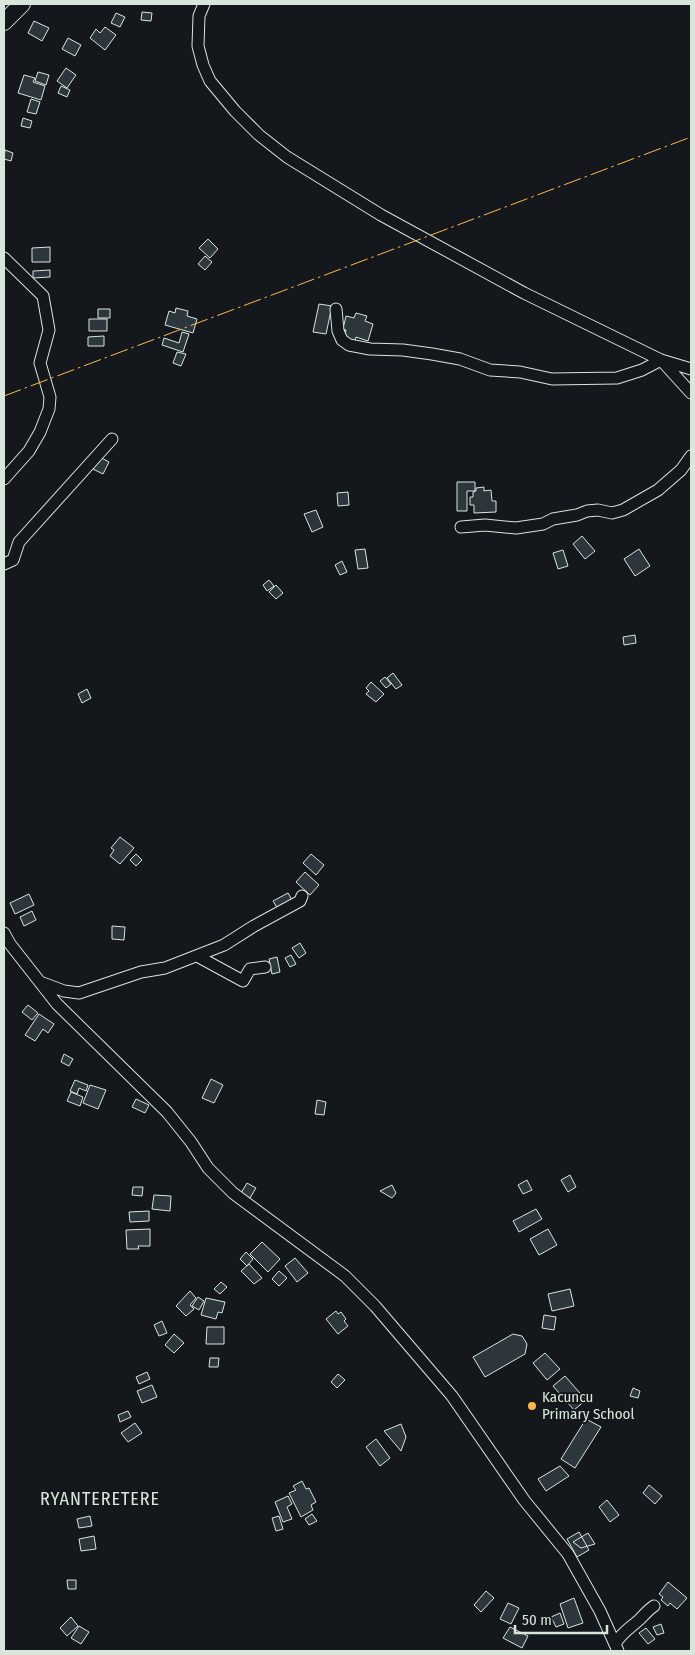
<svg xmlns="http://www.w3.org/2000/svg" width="695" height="1655" font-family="'Fira Sans Condensed',sans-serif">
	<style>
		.building { fill: #2c363c; stroke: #d8e6dc }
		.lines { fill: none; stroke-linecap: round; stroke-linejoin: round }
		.street-casing { stroke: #d8e6dc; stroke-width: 13 }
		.secondary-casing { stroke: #d8e6dc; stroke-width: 18 }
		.street { stroke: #14181c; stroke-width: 11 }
		.secondary { stroke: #14181c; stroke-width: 16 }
		.power { stroke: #ffb74d; stroke-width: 1; stroke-dasharray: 18 4 2.5 4; stroke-linecap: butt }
		.poi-dot { fill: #ffb74d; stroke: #14181c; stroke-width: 2 }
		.labels { text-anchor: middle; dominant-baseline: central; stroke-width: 4; stroke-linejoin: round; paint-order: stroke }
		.poi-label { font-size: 15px; fill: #d8e6dc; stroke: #14181c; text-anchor: start }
		.quarter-label { font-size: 18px; letter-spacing: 1px; fill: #d8e6dc; stroke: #14181c }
	</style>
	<rect width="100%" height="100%" fill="#14181c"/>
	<path class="building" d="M142 12 152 13 151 21 141 20Z
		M116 13 125 17 120 27 111 23Z
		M34 21 49 28 42 41 28 33Z
		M105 27 116 35 105 50 90 38 96 29 100 33Z
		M68 38 81 45 75 56 62 49Z
		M66 68 76 75 67 88 57 81Z
		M38 72 49 75 46 85 35 81Z
		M24 75 35 78 33 82 45 86 41 100 18 93Z
		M61 86 70 90 67 97 58 93Z
		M31 99 40 102 36 114 27 112Z
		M23 118 32 121 30 128 21 126Z
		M5 150 13 153 11 161 4 159Z
		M208 239 218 249 210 258 199 248Z
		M50 247V262H32V248Z
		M205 256 212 262 205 270 198 264Z
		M50 270V277L33 278V271Z
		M319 304 332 306 326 334 313 332Z
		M176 308 188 311 187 316 197 319 193 333 165 325 169 311 175 313Z
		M98 309H110V318H98Z
		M356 313 367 316 365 321 373 324 368 341 356 337 355 342 344 339 346 330 343 329 346 316 354 318Z
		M89 319H107V331H89Z
		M182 332 189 334 183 352 162 345 164 338 179 343Z
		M104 336V346H88V337Z
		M177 352 186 354 181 366 173 363Z
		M96 455 109 462 103 474 89 467Z
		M457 482H475V491H467V511H457Z
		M484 487V491L491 490 492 501H496V512L474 513V505H470V497H473V492L476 491V488Z
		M348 492 349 505 338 506 337 493Z
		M316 510 323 527 312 532 304 514Z
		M582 536 595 551 585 559 573 544Z
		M365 549 368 568 358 569 355 550Z
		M639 549 650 566 635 576 624 559Z
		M563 550 568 566 558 569 553 553Z
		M342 561 347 572 340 575 335 565Z
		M269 580 274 586 267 591 263 585Z
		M276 585 283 593 276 599 269 592Z
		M635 635 636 643 624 645 623 637Z
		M393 673 402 685 396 689 387 678Z
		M385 677 391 684 386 688 380 681Z
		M371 682 384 694 376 702 366 694 369 691 366 688Z
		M87 689 91 698 82 703 78 694Z
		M120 837 134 848 120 864 110 856 114 850 111 848Z
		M136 854 142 860 136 866 130 860Z
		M311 854 324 865 316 875 303 863Z
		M305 872 319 885 310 895 296 882Z
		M288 893 292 900 278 909 273 901Z
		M29 894 34 905 15 914 10 903Z
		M32 911 36 920 24 926 20 917Z
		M112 926 125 927 124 940 112 939Z
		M300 943 306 953 299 958 292 948Z
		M291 955 296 964 290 967 285 958Z
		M277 957 280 972 272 974 269 959Z
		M28 1005 38 1013 32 1020 22 1012Z
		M39 1014 54 1024 48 1033 43 1029 35 1041 25 1035Z
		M64 1054 73 1059 69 1066 61 1062Z
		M211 1079 223 1085 214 1103 202 1098Z
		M75 1080 88 1085 86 1091 79 1088 77 1094 70 1091Z
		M90 1085 106 1090 98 1109 83 1103Z
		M71 1092 83 1097 80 1106 67 1101Z
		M136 1099 149 1105 145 1113 132 1107Z
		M317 1100 326 1102 324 1115 315 1114Z
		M570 1175 576 1187 568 1192 561 1180Z
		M527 1180 532 1190 523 1194 518 1185Z
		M247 1183 256 1188 250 1198 241 1193Z
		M392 1185 396 1193 392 1198 380 1191Z
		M133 1187H143L142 1196 132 1195Z
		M154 1195 171 1196 170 1211 152 1209Z
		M536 1209 542 1219 519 1232 513 1221Z
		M149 1211V1221L130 1222 129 1212Z
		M150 1229V1246H138L139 1249H127L126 1230Z
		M548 1229 557 1245 539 1255 530 1239Z
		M262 1242 280 1259 268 1272 250 1254Z
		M246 1252 253 1259 247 1266 240 1259Z
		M295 1258 308 1273 297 1282 285 1266Z
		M249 1264 262 1278 254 1284 241 1271Z
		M279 1271 287 1278 279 1286 272 1279Z
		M221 1282 227 1287 220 1294 214 1289Z
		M570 1289 574 1306 552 1311 548 1294Z
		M190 1291 196 1298 190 1305 194 1309 186 1316 176 1306Z
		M198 1297 204 1301 199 1310 192 1306Z
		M206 1298 225 1302 222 1313 218 1312 216 1319 201 1315Z
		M336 1311 338 1314 341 1312 346 1319 344 1321 348 1326 338 1334 326 1319Z
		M544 1315 556 1317 554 1330 542 1328Z
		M162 1321 167 1333 159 1336 154 1325Z
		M207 1327H224V1344H206Z
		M174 1334 184 1343 174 1353 165 1345Z
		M513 1334 522 1336 527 1344 525 1354 485 1377 473 1357Z
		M545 1353 560 1369 547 1380 533 1363Z
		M210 1358H219L218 1367H209Z
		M147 1372 150 1379 139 1384 136 1377Z
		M338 1374 345 1380 337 1388 331 1382Z
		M565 1376 586 1400 574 1410 553 1386Z
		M152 1385 157 1397 142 1403 137 1391Z
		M633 1388 640 1391 638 1398 630 1396Z
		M128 1411 131 1417 120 1422 118 1415Z
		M586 1419 601 1427 575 1468 561 1459Z
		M135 1423 142 1433 128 1442 121 1433Z
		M401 1424 406 1437 401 1451 384 1431Z
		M376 1439 390 1458 380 1466 366 1447Z
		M560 1466 569 1476 546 1491 538 1479Z
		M302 1481 306 1489 309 1488 316 1502 311 1505 313 1510 301 1517 289 1493 296 1490 293 1486Z
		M649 1485 662 1496 655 1504 643 1493Z
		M288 1496 292 1504 287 1507 292 1519 283 1522 275 1502Z
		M607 1500 619 1515 610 1522 599 1507Z
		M312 1514 317 1521 309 1525 305 1519Z
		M90 1516 92 1526 79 1528 77 1519Z
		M279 1516 283 1529 276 1531 272 1518Z
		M579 1532 589 1550 577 1557 567 1539Z
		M588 1533 595 1544 581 1548 573 1542Z
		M94 1536 96 1549 81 1551 79 1539Z
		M67 1580H76V1589H68Z
		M668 1582 687 1598 677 1609 670 1603 668 1606 661 1600 663 1597 659 1594Z
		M486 1591 494 1598 481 1612 474 1605Z
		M574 1598 583 1623 568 1628 560 1604Z
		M508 1603 519 1608 511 1624 500 1619Z
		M560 1613 564 1624 556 1627 551 1617Z
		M71 1617 78 1626 67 1636 60 1628Z
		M661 1624 664 1633 657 1635 653 1627Z
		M79 1626 89 1632 81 1644 71 1638Z
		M510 1627 528 1636 522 1648 503 1638Z
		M646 1628 655 1639 648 1644 639 1633Z"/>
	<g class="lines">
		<defs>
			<path id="street" d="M204 4 199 16 198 46 203 65 210 81 235 111 259 135 287 157 381 215 524 293 661 360 691 369
				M4 258 43 296 49 330 40 363 50 397 49 409 40 432 29 451 4 479
				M336 309 338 331 342 340 349 345 370 349 403 350 432 354 460 359 490 370 520 372 552 379 617 378 642 370 661 360 691 393
				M461 527 485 525 516 528 543 524 553 519 577 515 587 511 598 510 612 513 623 510 658 490 681 470 691 456
				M4 564 13 560 19 542 112 439
				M4 933 10 944 57 1004 167 1112 191 1142 208 1168 233 1193 345 1276 375 1306 452 1396 524 1500 568 1554 600 1611 618 1651
				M197 956 243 981 250 969 265 967
				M40 982 64 991 79 993 141 972 165 968 224 945 254 926 300 901 302 896
				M615 1644C622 1632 629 1629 639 1620 644 1615 648 1610 654 1606"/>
			<path id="secondary" d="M4 22 22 4"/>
		</defs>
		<use href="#street" class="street-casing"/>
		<use href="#secondary" class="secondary-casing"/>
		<use href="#street" class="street"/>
		<use href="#secondary" class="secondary"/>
		<path class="power" d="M4 396 691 137"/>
	</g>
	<circle class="poi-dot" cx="532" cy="1406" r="5"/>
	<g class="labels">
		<g class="poi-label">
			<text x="542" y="1397">Kacuncu<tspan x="542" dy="17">Primary School</tspan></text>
		</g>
		<g class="quarter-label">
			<text x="100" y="1499">RYANTERETERE</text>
		</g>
	</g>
	<rect width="695" height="1655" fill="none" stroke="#d8e6dc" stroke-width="10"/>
	<path d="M515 1625v8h92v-8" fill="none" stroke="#d8e6dc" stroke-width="2.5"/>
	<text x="522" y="1625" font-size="15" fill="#d8e6dc" stroke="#14181c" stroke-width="4" paint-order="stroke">50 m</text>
</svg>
